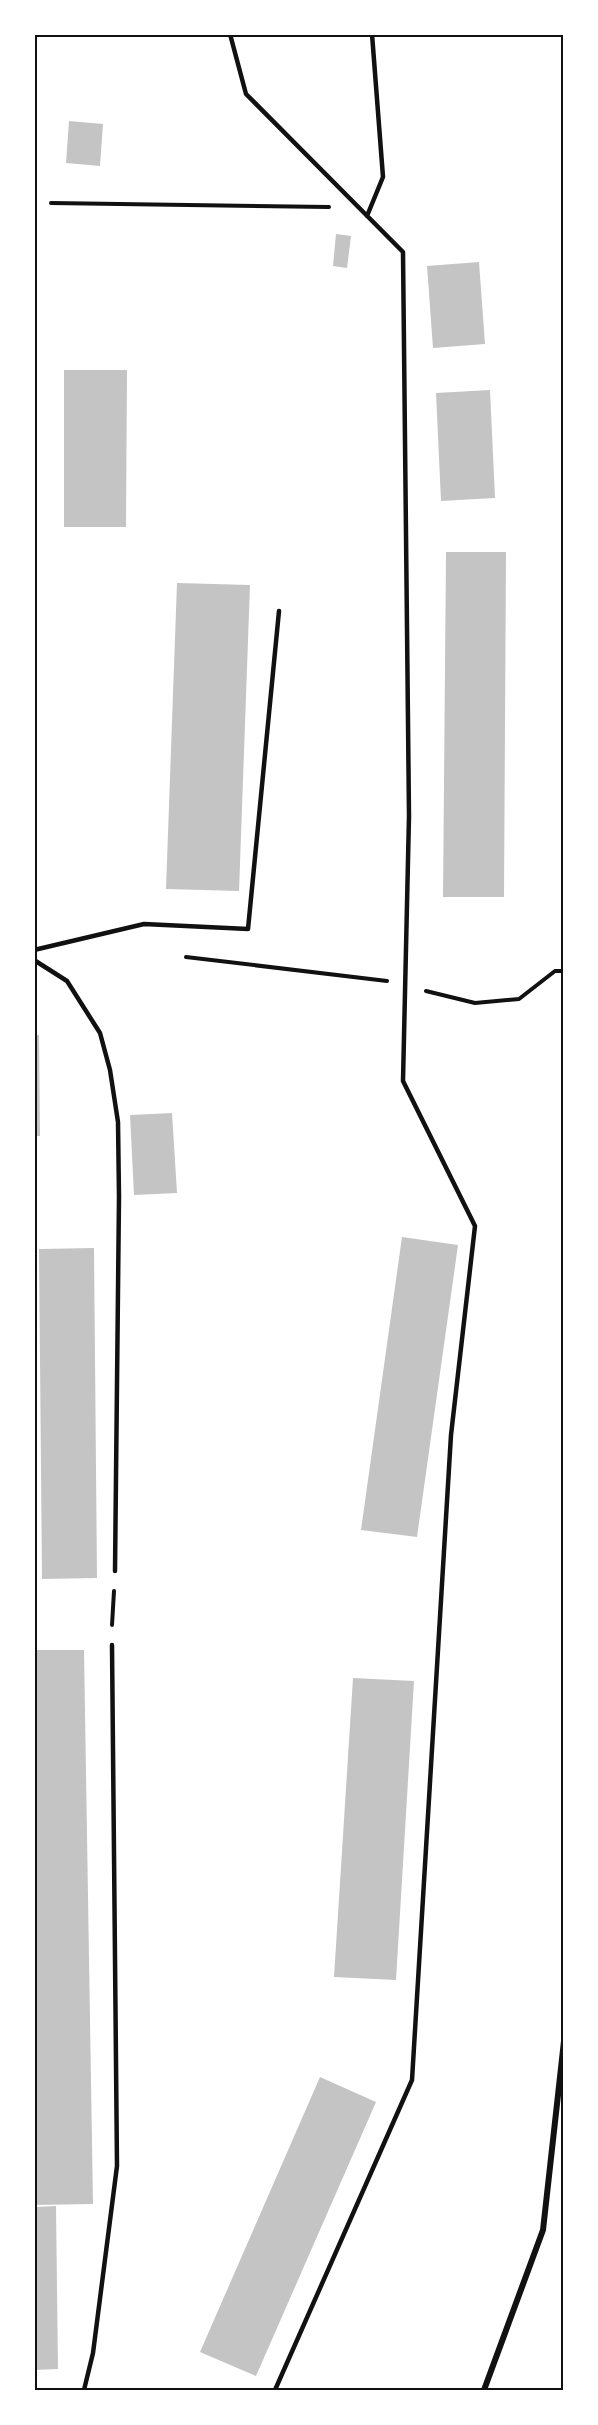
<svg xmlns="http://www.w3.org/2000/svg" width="598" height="2425" font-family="'IBM Plex Sans',sans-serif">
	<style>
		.building { fill: #c4c4c4 }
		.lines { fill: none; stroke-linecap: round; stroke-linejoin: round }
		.path { stroke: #111; stroke-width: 4 }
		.service { stroke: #111; stroke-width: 4.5 }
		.minor { stroke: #111; stroke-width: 6 }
		.neatline { fill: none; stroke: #111; stroke-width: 2 }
	</style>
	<rect width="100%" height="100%" fill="#fff"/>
	<path class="building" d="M69 121 103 124 100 166 66 163Z
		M336 234 351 236 347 268 333 266Z
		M479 262 485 344 433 348 427 266Z
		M64 370H127L126 527H64Z
		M490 390 495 498 441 501 436 393Z
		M446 552H506L504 897H443Z
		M177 583 250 585 239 891 166 889Z
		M34 1035H39L40 1136H34Z
		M172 1113 177 1193 134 1195 130 1115Z
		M402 1237 458 1245 417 1537 361 1530Z
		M94 1248 97 1578 42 1579 39 1249Z
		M34 1650H84L93 2204 34 2205Z
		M353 1678 414 1681 396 1980 334 1977Z
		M320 2077 376 2102 256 2376 200 2352Z
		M56 2206 58 2369 34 2370V2207Z"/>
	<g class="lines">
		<path class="path" d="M51 203 329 207
			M186 957 387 981
			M426 991 475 1003 519 999 555 971H564
			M112 1625 114 1591"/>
		<path class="service" d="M230 34 246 94 403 252 409 816 403 1081 475 1226 451 1435 412 2080 275 2390
			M367 216 383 177 372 34
			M34 950 144 924 248 929 279 611
			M34 960 67 981 100 1033 110 1070 118 1122 119 1197 115 1571
			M84 2390 93 2353 117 2166 112 1645"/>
		<path class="minor" d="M484 2390 543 2230 564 2041"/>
	</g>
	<rect width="598" height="2425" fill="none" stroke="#ffffff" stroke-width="72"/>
	<rect x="36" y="36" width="526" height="2353" class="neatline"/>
</svg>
